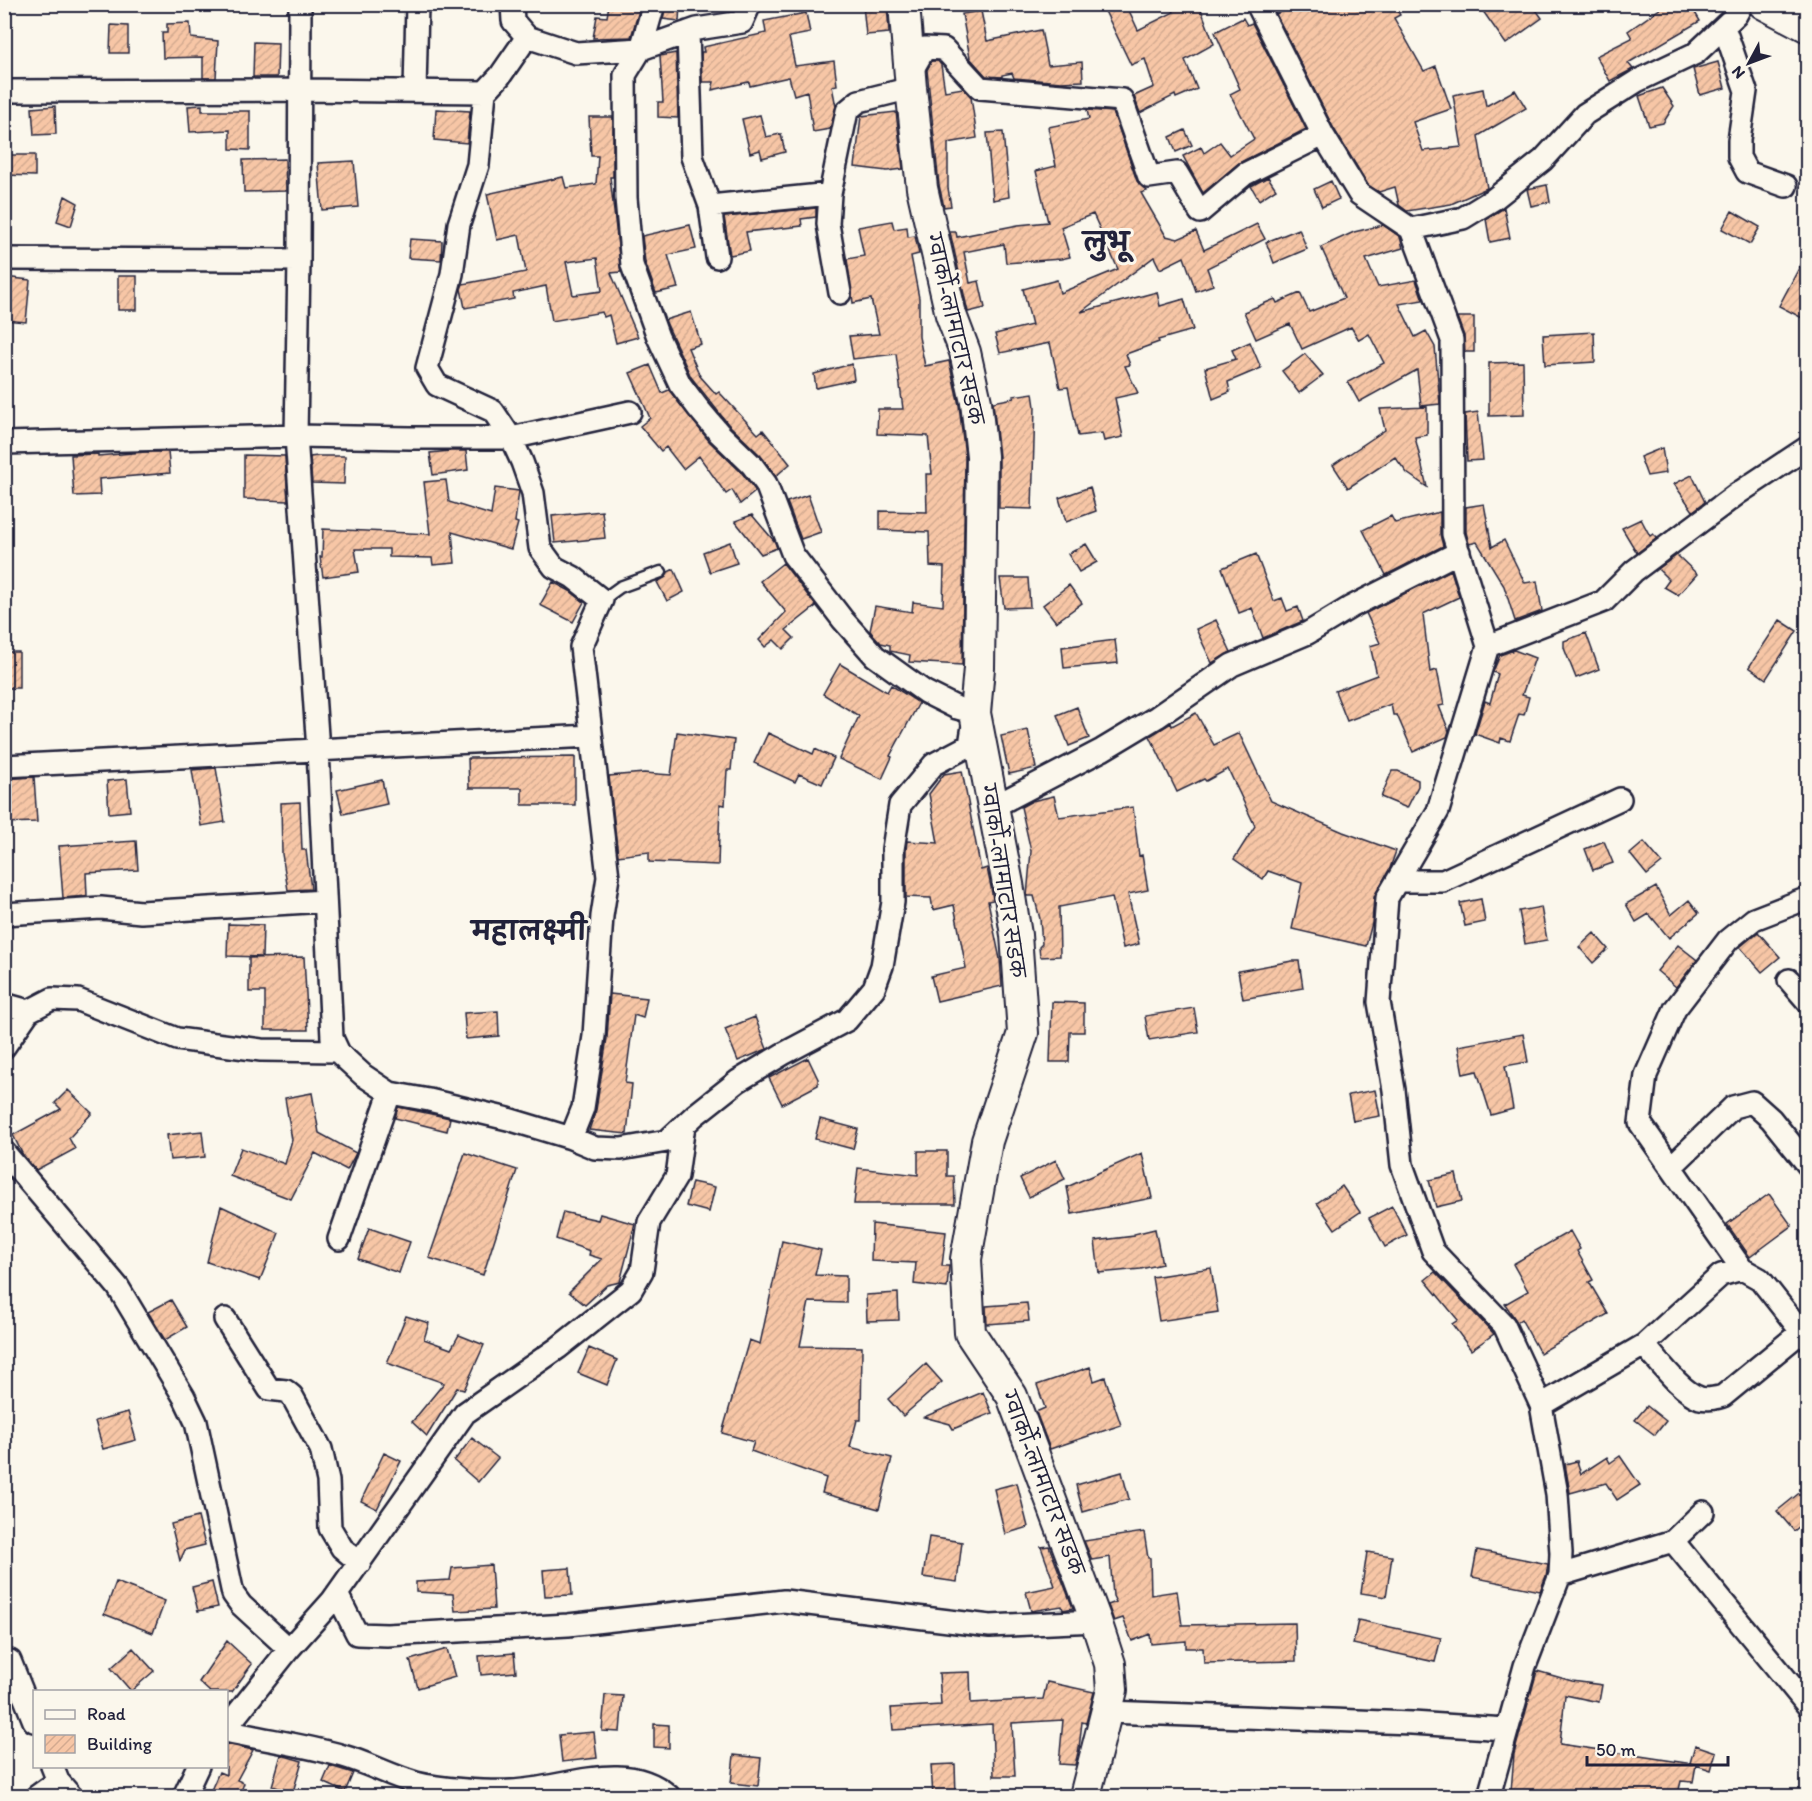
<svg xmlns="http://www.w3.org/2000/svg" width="1812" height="1801" font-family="Itim,'Playpen Sans Deva',sans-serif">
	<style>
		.building { fill: url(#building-hatch); stroke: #22223b; stroke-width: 1.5; fill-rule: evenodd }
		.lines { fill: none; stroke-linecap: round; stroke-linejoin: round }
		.lane-casing { stroke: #22223b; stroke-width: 15 }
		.street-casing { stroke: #22223b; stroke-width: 26 }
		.secondary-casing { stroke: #22223b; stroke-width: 34 }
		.lane { stroke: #fbf7ec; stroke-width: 10 }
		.street { stroke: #fbf7ec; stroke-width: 21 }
		.secondary { stroke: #fbf7ec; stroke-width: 30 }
		.labels { text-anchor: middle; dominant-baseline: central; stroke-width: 6; stroke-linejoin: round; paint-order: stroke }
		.street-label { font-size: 20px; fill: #22223b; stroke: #fbf7ec }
		.district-label { font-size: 26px; font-weight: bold; fill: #22223b; stroke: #fbf7ec }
	</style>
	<defs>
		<pattern id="building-hatch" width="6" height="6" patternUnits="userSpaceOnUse" patternTransform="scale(1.5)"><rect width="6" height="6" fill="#f7c6a6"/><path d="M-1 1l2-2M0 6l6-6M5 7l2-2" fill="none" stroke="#d3aa90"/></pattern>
	</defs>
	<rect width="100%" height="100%" fill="#fbf7ec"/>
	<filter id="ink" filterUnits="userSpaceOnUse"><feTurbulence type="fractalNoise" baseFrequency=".0167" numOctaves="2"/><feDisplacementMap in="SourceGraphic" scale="12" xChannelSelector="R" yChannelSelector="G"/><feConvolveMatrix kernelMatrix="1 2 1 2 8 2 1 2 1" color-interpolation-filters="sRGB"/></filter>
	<g filter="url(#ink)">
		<path class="building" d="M609 4H641L631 37 593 38 597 16 607 17Z
			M666 4H680L679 21 663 19Z
			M887 4 889 33 866 35 863 5Z
			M1117 4H1126L1138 30 1174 12 1170 4H1199L1214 44 1185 60 1197 89 1176 98 1175 95 1140 113 1134 96 1154 87 1145 59 1131 65 1105 11Z
			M1300 4H1394L1400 15 1394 18 1424 71 1436 66 1451 109 1413 122 1423 151 1462 147 1453 95 1483 89 1486 106 1515 90 1526 108 1478 136 1487 188 1451 204 1407 211 1399 205 1395 187 1379 192 1368 185 1334 129 1276 14Z
			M1478 4H1532L1542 18 1506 44Z
			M1667 4H1690L1700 21 1628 63 1633 69 1610 81 1596 56 1632 38 1628 31Z
			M981 11 987 41 1041 30 1048 65 1082 62 1083 81 1061 82 1014 78 1012 73 1002 75V77L986 76 970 58 962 14Z
			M806 13 810 33 789 37 795 66 834 61 837 85 832 86 836 107 830 129 813 132 807 91 794 95 789 77 750 86 749 82 712 90 714 82H702L701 52H704L703 47 766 33 764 21Z
			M1243 18 1247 25 1252 23 1306 129 1239 163 1203 193 1183 156 1201 147 1204 153 1220 142 1230 155 1254 139 1230 94 1240 89 1215 32Z
			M190 23 191 38 218 41 216 78H203V57L163 58 162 33H167V24Z
			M111 25 128 26V53H110Z
			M254 42 278 43 277 77H253Z
			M676 53 678 118 658 117V102H663L660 56Z
			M932 61H938L941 65 945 91 963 88 971 97 977 138 948 143V188L951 206 944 207 939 185 927 70Z
			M1718 62 1725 88 1700 95 1693 69Z
			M1662 88 1674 106 1663 123 1649 126 1639 96Z
			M202 105V111H250V150L230 149V130L190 132 188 106Z
			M55 106 56 134 34 135 32 108Z
			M436 109 470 111 467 143 434 140Z
			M1087 110 1113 112 1137 181 1147 191 1141 193 1166 236 1178 239 1196 231 1204 250 1257 224 1265 239 1207 268 1213 285 1196 291 1184 257 1160 269 1154 257 1081 312 1157 292 1160 306 1184 299 1193 330 1158 340 1159 342 1126 354 1130 365 1125 366 1138 393 1115 398 1123 437 1104 441 1102 433 1078 436 1068 387 1060 388 1050 343 1000 353 995 334 1032 325 1023 289 1057 280 1060 293 1118 269 1093 214 1061 227 1070 257 1061 259 1006 263 1004 244 964 252 970 283 979 281 985 308 968 312 950 232H956L957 237 1018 225 1048 222 1036 171 1056 166 1048 127 1089 119Z
			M896 112 903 169 887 171 855 167 861 116Z
			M760 115 766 137 781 134 785 152 762 158 760 150 750 153 742 119Z
			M589 117H613V177H610L621 272 611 273 638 337 616 343 609 315 604 317 602 312 552 321 546 286 513 293 514 299 465 308 461 289 463 284 526 272 519 235 497 240 487 194 563 177 566 188 596 184 598 156H591ZM597 258 602 291 573 295 566 262Z
			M1185 130 1192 145 1176 152 1170 137Z
			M1003 132 1009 197 993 200 987 133Z
			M4 155H35V176L4 175Z
			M285 159 286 191 244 192 243 160Z
			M354 161 358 207 322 210 318 163Z
			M1268 177 1276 189 1259 200 1251 186Z
			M1331 181 1339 199 1322 207 1314 189Z
			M1547 185 1550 202 1531 206 1527 189Z
			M65 196 78 203 71 226 57 221Z
			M816 208V217L801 219 802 226 746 232 750 251 730 255 724 217Z
			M1504 208 1510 238 1490 242 1486 219Z
			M1732 211 1760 227 1750 244 1722 229Z
			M892 221 894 229 907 227 908 237 915 236 919 254 911 256 919 298V337L925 366 949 361 959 405 965 457 962 665 909 662 910 655 890 651V645L881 643 870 631 875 606 912 612 913 602 943 606 944 567 930 566 929 532 880 530V511L927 512 926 474H932L928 436 877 434 878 409H903L896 354 853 359 849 336 879 334 871 299 853 303 847 259 864 256 858 227Z
			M690 225 696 249 668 255 678 288 656 293 645 262 642 236Z
			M1383 225 1400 237 1403 248 1366 259 1378 287 1416 280 1423 300 1399 304 1415 337 1426 331 1435 347 1440 404 1421 406 1417 370 1359 402 1348 382 1384 363 1369 334 1359 340 1351 327 1302 349 1290 324 1256 339 1244 312 1275 299 1277 303 1300 293 1309 312 1344 298 1321 247 1354 232Z
			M1299 229 1307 249 1274 263 1266 242Z
			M410 239 442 241 441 260 408 258Z
			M1808 251V321L1779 306Z
			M118 276H137V310H118Z
			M4 277 30 280 26 322 4 320Z
			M691 312 701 344 688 348 700 376 716 394 719 392 758 434 763 430 790 464 776 476 761 456 728 424 691 377 665 320Z
			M1457 317H1474V352H1465L1464 336Z
			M1594 332 1595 362 1545 365 1543 335Z
			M1250 342 1261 368 1228 382 1230 392 1213 399 1205 368 1236 359 1232 350Z
			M1305 354 1323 375 1299 393 1282 371Z
			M1523 362 1524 415 1489 416V363Z
			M852 364 854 380 816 388 814 374Z
			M650 365 662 393 669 390 709 441 742 473 755 490V492L740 504 732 490 726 494 699 456 683 469 666 447 661 451 640 426 650 418 630 373Z
			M1033 393 1035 407 1032 509 999 508V456L993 402 1014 398 1013 396Z
			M1427 407V435L1415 437 1427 487 1407 473 1395 457 1348 488 1333 465 1385 430 1380 409Z
			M1478 412 1483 460 1467 461 1465 414Z
			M1662 448 1666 473 1647 476 1640 457Z
			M450 451H466L468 470 433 475 430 453Z
			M145 452H168L170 473 99 479 100 495 74 496 71 455 98 454V456Z
			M244 455 285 456 288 501 244 499Z
			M318 456H345L344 484 312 483 310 457Z
			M1692 475 1705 502 1693 511 1674 484Z
			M446 480 449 502 491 515 495 488 519 491 515 522 518 523 511 549 452 532 455 563 433 565 432 558 389 557V549H355L359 572 323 577 320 557H322L323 529 430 534 424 482Z
			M1090 487 1096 511 1066 522 1059 498Z
			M808 495 821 532 801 539 787 502Z
			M1484 504 1492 547 1504 540 1525 583 1537 581 1542 611 1515 621 1504 586 1477 542 1469 544 1466 532V507Z
			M602 511 605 538 555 543 552 516Z
			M1440 512V534L1443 546 1386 575 1363 530 1391 516 1395 523Z
			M752 515 775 542 777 548 761 554 735 521Z
			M1641 519 1650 536 1653 534 1657 538 1637 553 1622 528Z
			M730 542 737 563 710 572 703 552Z
			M1086 544 1097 562 1079 572 1068 554Z
			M1256 554 1274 601 1282 598 1287 611 1298 607 1303 621 1263 638 1252 608 1239 613 1222 568Z
			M1677 555 1697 574 1678 595 1664 587 1669 580 1658 569Z
			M783 563 816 606 786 630 794 638 783 649 774 640 765 647 759 640 786 612 760 581Z
			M674 569 684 592 667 601 657 582 666 577 668 572Z
			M1451 570 1459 597 1423 614 1430 672 1437 670 1444 705 1439 706 1449 731 1447 737 1413 752 1397 715H1393L1391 704 1347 721 1335 691 1377 675 1370 646 1380 643 1366 613Z
			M1000 578H1028L1030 607 1004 608Z
			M553 582 570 591 584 602 573 622 540 605Z
			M1069 585 1082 603 1056 622 1043 605Z
			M1216 620 1231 652 1212 663 1196 629Z
			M1780 620 1797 631 1766 679 1749 667Z
			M1586 633 1599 669 1576 678 1564 648V641Z
			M1115 640 1118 663 1064 668 1062 647Z
			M1514 650 1535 658 1522 695 1529 697 1524 715 1519 714 1510 741 1501 738 1500 743 1475 734 1485 701 1490 703 1498 674 1493 672 1500 655Z
			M4 652H19V688H4Z
			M840 664 887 692 891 685 919 703 890 756 892 757 882 779 839 759 859 716 823 694Z
			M1077 707 1089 738 1069 746 1057 715Z
			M1196 713 1214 745 1239 733 1271 801 1343 832 1396 851 1390 868 1374 897 1372 923 1366 946 1292 929 1302 883 1268 871 1263 879 1234 859 1255 826 1228 769 1206 781 1204 779 1177 792 1150 736 1171 723 1172 726Z
			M1028 730 1036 768 1009 774 1001 736Z
			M677 732 734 740 731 770H727L725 805 720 804 718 865 649 862V852L618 856 609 776 644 773 671 775Z
			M768 733 813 754 815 749 834 758 822 784 799 774 795 782 754 763Z
			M575 757V805H522V788H469L468 758Z
			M216 768 225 822 201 826 192 770Z
			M962 771 981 870 987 868 991 887 993 900 988 901 1000 959 1002 986 937 1001 931 976 966 968 954 905 933 910 931 898 906 897V850L907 841 938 843 929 794 944 774Z
			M1392 771H1398L1418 780V786L1407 808 1381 797Z
			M34 777 37 822 4 823V779Z
			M127 779 130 811 109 813 107 781Z
			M382 780 387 804 343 814 337 790Z
			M1054 796 1059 817 1133 807 1139 856 1142 855 1148 890 1128 894 1139 944 1123 948 1112 897 1059 907 1060 956 1040 957 1039 947 1042 944 1040 919 1034 896H1027L1031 851 1021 807 1032 801Z
			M300 802 302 850H306L311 889 288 890 282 854 281 803Z
			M136 841 138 870 86 873 87 896 63 898 59 846Z
			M1604 841 1613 863 1593 870 1585 849Z
			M1644 842 1662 863 1647 875 1630 854Z
			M1656 887 1671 915 1689 900 1699 913 1669 938 1649 914 1636 922 1626 904Z
			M1481 899 1485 922 1465 926 1460 903Z
			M1541 907 1547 940 1525 944 1519 911Z
			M228 924 263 925 262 957 227 956Z
			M1758 932 1780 957 1762 972 1740 947Z
			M1594 933 1608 949 1593 963 1579 947Z
			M1678 945 1697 960 1676 987 1657 971Z
			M304 957 308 1030H265V992H249V958Z
			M1292 961H1299L1303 988 1243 999 1238 971Z
			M610 994 647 998 643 1018 634 1015 625 1083 632 1084 627 1134 589 1130 596 1110 607 1038Z
			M1052 1002 1084 1003V1032H1070L1069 1062H1050Z
			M1194 1008 1198 1032 1149 1040 1145 1016Z
			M498 1011 499 1036 466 1039 464 1013Z
			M755 1017 767 1049 738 1061 725 1029Z
			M1523 1034 1528 1062 1505 1066 1513 1109 1491 1115 1477 1071 1463 1074 1458 1046Z
			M808 1058 818 1079V1085L782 1104 769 1078Z
			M68 1090 92 1113 69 1138 75 1149 36 1170 23 1155 13 1135 61 1109 55 1103Z
			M1375 1090 1380 1116 1353 1121 1348 1095Z
			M312 1093 319 1133 356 1153 347 1170 315 1153 291 1199 230 1176 241 1148 285 1164 292 1140 285 1098Z
			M398 1107 450 1118 447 1131 395 1118Z
			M820 1119 858 1129 853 1149 815 1139Z
			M202 1131 205 1157 170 1160 167 1135Z
			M918 1151H947V1176H954L955 1204H854L858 1168 918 1175Z
			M465 1153 517 1170 483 1275 429 1258Z
			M1142 1153 1152 1198 1072 1214 1067 1187Z
			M1056 1160 1065 1179 1029 1197 1020 1178Z
			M1456 1174 1462 1201 1436 1207 1429 1180Z
			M692 1182 715 1187 709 1212 686 1206Z
			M1342 1186 1360 1212 1335 1229 1317 1203Z
			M1769 1194 1792 1226 1750 1257 1727 1224Z
			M221 1206 279 1233 260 1280 207 1262Z
			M1392 1206 1407 1235 1385 1247 1369 1218Z
			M563 1212 598 1220 600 1214 635 1224 620 1282 607 1285 585 1305 569 1292 602 1259 589 1255 590 1251 556 1239Z
			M872 1224 946 1232 942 1266H949L947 1288 914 1284 916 1263 871 1261Z
			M369 1228 410 1242 399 1273 358 1259Z
			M1155 1229 1162 1264 1141 1269 1099 1273 1095 1241 1134 1236V1234Z
			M1570 1231 1580 1249 1577 1251 1593 1280 1589 1282 1608 1314 1540 1353 1521 1319 1517 1322 1505 1304 1528 1291 1513 1264Z
			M782 1241 821 1250 815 1275 846 1276V1303L809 1302 800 1346 862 1347 861 1420H857L850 1447 892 1458 879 1509 822 1493 826 1478 751 1451 754 1442 722 1433 749 1340 760 1344Z
			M1211 1268 1218 1312 1159 1321 1152 1277Z
			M1435 1272 1494 1334 1471 1350 1452 1324 1458 1320 1425 1280Z
			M898 1293 899 1320 867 1321 866 1295Z
			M171 1300 187 1327 165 1340 148 1312Z
			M1027 1303 1029 1321 987 1324 986 1306Z
			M406 1316 429 1323 424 1339 451 1349 459 1335 484 1345 464 1390 457 1388 427 1436 412 1422 444 1383 387 1363Z
			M589 1348 617 1360 607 1385 578 1373Z
			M926 1364 942 1382 903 1416 888 1399Z
			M1090 1367 1094 1381 1105 1377 1121 1425 1050 1449 1036 1412 1045 1408 1037 1385Z
			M983 1392 992 1413 953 1429 950 1424 924 1417Z
			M1647 1406 1666 1421 1655 1435 1635 1420Z
			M128 1412 136 1440 103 1449 95 1421Z
			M472 1438 498 1458 478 1482 454 1461Z
			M384 1453 401 1461 377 1509 361 1501Z
			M1620 1456 1640 1485 1617 1500 1606 1483 1570 1493 1565 1464 1577 1461 1581 1474 1607 1457 1610 1463Z
			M1122 1472 1129 1499 1083 1512 1076 1485Z
			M1017 1483 1028 1527 1005 1534 994 1489Z
			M1808 1486V1519L1794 1531 1777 1511Z
			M198 1517 205 1545 185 1550 180 1561 171 1524Z
			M1144 1532 1148 1558H1150L1151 1595 1177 1591 1182 1625 1295 1623 1296 1661 1204 1663 1203 1648H1186V1641L1151 1644 1150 1634 1132 1641 1123 1618 1114 1621 1108 1605 1116 1602 1113 1596 1110 1557 1092 1560 1084 1541Z
			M929 1537 962 1542 957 1582 923 1577Z
			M1049 1546 1073 1608 1063 1610 1062 1606 1031 1611 1026 1592 1055 1586 1041 1547Z
			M1477 1550 1548 1564 1546 1576 1540 1591 1472 1577Z
			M1367 1552 1392 1556 1386 1597 1361 1593Z
			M491 1565 494 1609 455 1611 453 1594 416 1592V1582L450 1580 452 1568Z
			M570 1568 572 1595 545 1596 543 1570Z
			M116 1582 165 1601 153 1633 104 1614Z
			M212 1582 218 1607 198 1611 192 1587Z
			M1358 1620 1441 1638 1435 1662 1353 1644Z
			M227 1641 252 1664 232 1692H210L199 1682Z
			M133 1648 154 1671 131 1691 111 1668Z
			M447 1649 455 1677 418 1688 410 1660Z
			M514 1653 516 1672 481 1675 479 1656Z
			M1537 1671 1572 1681 1602 1685 1599 1702 1565 1695 1560 1744 1693 1764 1690 1763 1695 1745 1716 1752 1711 1770 1696 1765 1693 1782 1681 1781 1678 1794 1670 1792 1669 1797 1637 1794 1636 1797H1540L1511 1792 1514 1754Z
			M970 1672 971 1703 1043 1699 1047 1682 1094 1692 1086 1723 1082 1722 1079 1748 1075 1765 1059 1764 1063 1720 1012 1723 1015 1776H994L992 1724 893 1730 891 1708 941 1705 939 1673Z
			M605 1695 623 1696 620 1732 602 1731Z
			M654 1724 669 1725V1748L654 1747Z
			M594 1732 597 1758 562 1762 559 1735Z
			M226 1744 253 1750 237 1780 244 1783 239 1797H208L219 1772 226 1775Z
			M281 1755 302 1761 293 1792 272 1786Z
			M734 1755 761 1758 758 1786 731 1783Z
			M955 1764 956 1796 933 1797 931 1765Z
			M330 1766 353 1773 345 1792 323 1782Z"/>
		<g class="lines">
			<defs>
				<path id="lane" d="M602 600 620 587 661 572"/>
				<path id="street" d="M300 4 299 260 296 436 318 750 332 1038 339 1053 363 1075 390 1093 429 1100 508 1119 571 1138 595 1148 621 1149 667 1141 695 1115 738 1081 783 1054 847 1020 874 988 882 966 893 902V849L900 805 934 764 970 745 975 713 957 708 925 692 875 656 843 620 793 555 766 484 752 465 719 433 698 408 680 384 658 337 632 265 626 198 625 75 641 49 654 4
					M512 4 513 21 527 37 576 53 641 49 697 29 742 22 750 4
					M1257 4 1323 135 1359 194 1411 229
					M1724 27 1746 91 1739 140V157L1747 172 1786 186
					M688 32 692 157 710 206 717 257
					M4 91 300 90 485 92 500 76 527 37
					M415 91 417 4
					M485 92 478 165 459 224 452 274 427 368 437 385 493 411 511 438 522 462 533 493 540 548 554 567 573 577 602 600 581 647 608 877 602 916 594 1036 583 1108 571 1138
					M710 206 830 194
					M4 259 299 260
					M840 293 828 224 830 194 847 111 859 101 911 88 914 67 925 48 944 49 980 88 1122 100 1149 177 1177 173 1200 212 1245 174 1323 135
					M4 443 296 436 410 438H511L630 412
					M1488 646 1604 601 1634 571 1737 494 1808 447
					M4 766 591 736
					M993 807 1102 750 1157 717 1232 665 1308 633 1351 607 1459 552
					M1398 881H1443L1620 799
					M4 914 101 908 141 912 325 901
					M1789 980 1808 1002
					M4 1004 29 1011
					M4 1047 29 1011 52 999 78 1000 177 1039 261 1050 338 1051
					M4 1152 118 1287 184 1397 196 1422 233 1594 241 1605 289 1649
					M1671 1167 1733 1107 1752 1102 1771 1119 1808 1165
					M339 1239 390 1093
					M1742 1269 1640 1123 1646 1075 1675 1009 1728 940 1754 919 1808 898
					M225 1319 269 1389 286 1391 292 1396 321 1449 328 1481 330 1528 342 1548 360 1563
					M1644 1345C1658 1360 1681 1392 1700 1398 1708 1400 1715 1398 1723 1396L1801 1332
					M1541 1405 1644 1345 1721 1275 1742 1269 1760 1279 1808 1340
					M1673 1541 1808 1706
					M1560 1575 1673 1541 1703 1512
					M337 1594 357 1634 387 1635 568 1625 784 1601 990 1626 1096 1621
					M10 1661 34 1721
					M1107 1712 1412 1723 1506 1729
					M226 1728 289 1649 332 1601 465 1413 558 1348 631 1290 642 1271 649 1222 677 1176 684 1125
					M226 1731C265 1740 305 1745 343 1756 368 1763 391 1776 416 1783 439 1789 486 1792 511 1791 562 1790 625 1757 669 1796
					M58 1781 71 1796
					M37 1796 58 1781 52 1766
					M184 1796 198 1766
					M1489 1796 1525 1666 1560 1575 1561 1553 1557 1494 1541 1405 1504 1325 1433 1251 1402 1165 1394 1090 1379 1002 1387 898 1438 811 1488 646 1453 534 1452 340 1411 229 1463 218 1494 199 1543 160 1585 114 1637 81 1696 53 1736 15 1742 4"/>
				<path id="secondary" d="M904 4 911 88 922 188 951 315 965 352 976 402 982 456 979 668 975 713 1008 884 1016 935 1023 1033 987 1141 966 1259 970 1333 1012 1396 1096 1621 1110 1664 1112 1690 1085 1796
					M1764 4 1808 27"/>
			</defs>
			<use href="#lane" class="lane-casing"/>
			<use href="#street" class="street-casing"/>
			<use href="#secondary" class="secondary-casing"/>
			<use href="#lane" class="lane"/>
			<use href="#street" class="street"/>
			<use href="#secondary" class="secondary"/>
		</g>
	</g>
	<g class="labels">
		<g class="street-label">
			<text transform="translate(955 329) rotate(77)">ग्वार्को-लामाटार सडक</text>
			<text transform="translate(1003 881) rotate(81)">ग्वार्को-लामाटार सडक</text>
			<text transform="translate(1043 1483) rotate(69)">ग्वार्को-लामाटार सडक</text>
		</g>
		<g class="district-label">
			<text x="1106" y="242">लुभू</text>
			<text x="529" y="931">महालक्ष्मी</text>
		</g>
	</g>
	<rect width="1812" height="1801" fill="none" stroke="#fbf7ec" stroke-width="24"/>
	<rect x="12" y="12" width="1788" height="1777" fill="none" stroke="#22223b" stroke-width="2" filter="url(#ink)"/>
	<rect x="33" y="1690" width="195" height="78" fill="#fbf7ec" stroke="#a4a2a5" stroke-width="1.5"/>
	<rect x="45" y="1710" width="30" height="9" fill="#fbf7ec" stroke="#a4a2a5" stroke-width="1.5"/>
	<text x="87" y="1720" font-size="18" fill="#22223b">Road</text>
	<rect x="45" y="1735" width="30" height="18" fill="url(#building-hatch)" stroke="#a4a2a5" stroke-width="1.5"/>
	<text x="87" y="1750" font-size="18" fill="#22223b">Building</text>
	<g transform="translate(1749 63) rotate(229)" stroke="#fbf7ec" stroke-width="4.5" paint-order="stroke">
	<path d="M0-4.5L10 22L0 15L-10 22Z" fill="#22223b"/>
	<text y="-9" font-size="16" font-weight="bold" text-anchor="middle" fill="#22223b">N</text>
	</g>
	<path d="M1587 1756v9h141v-9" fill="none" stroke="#22223b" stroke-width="3"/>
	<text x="1596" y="1756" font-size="18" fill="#22223b" stroke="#fbf7ec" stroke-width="4.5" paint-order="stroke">50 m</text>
</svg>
